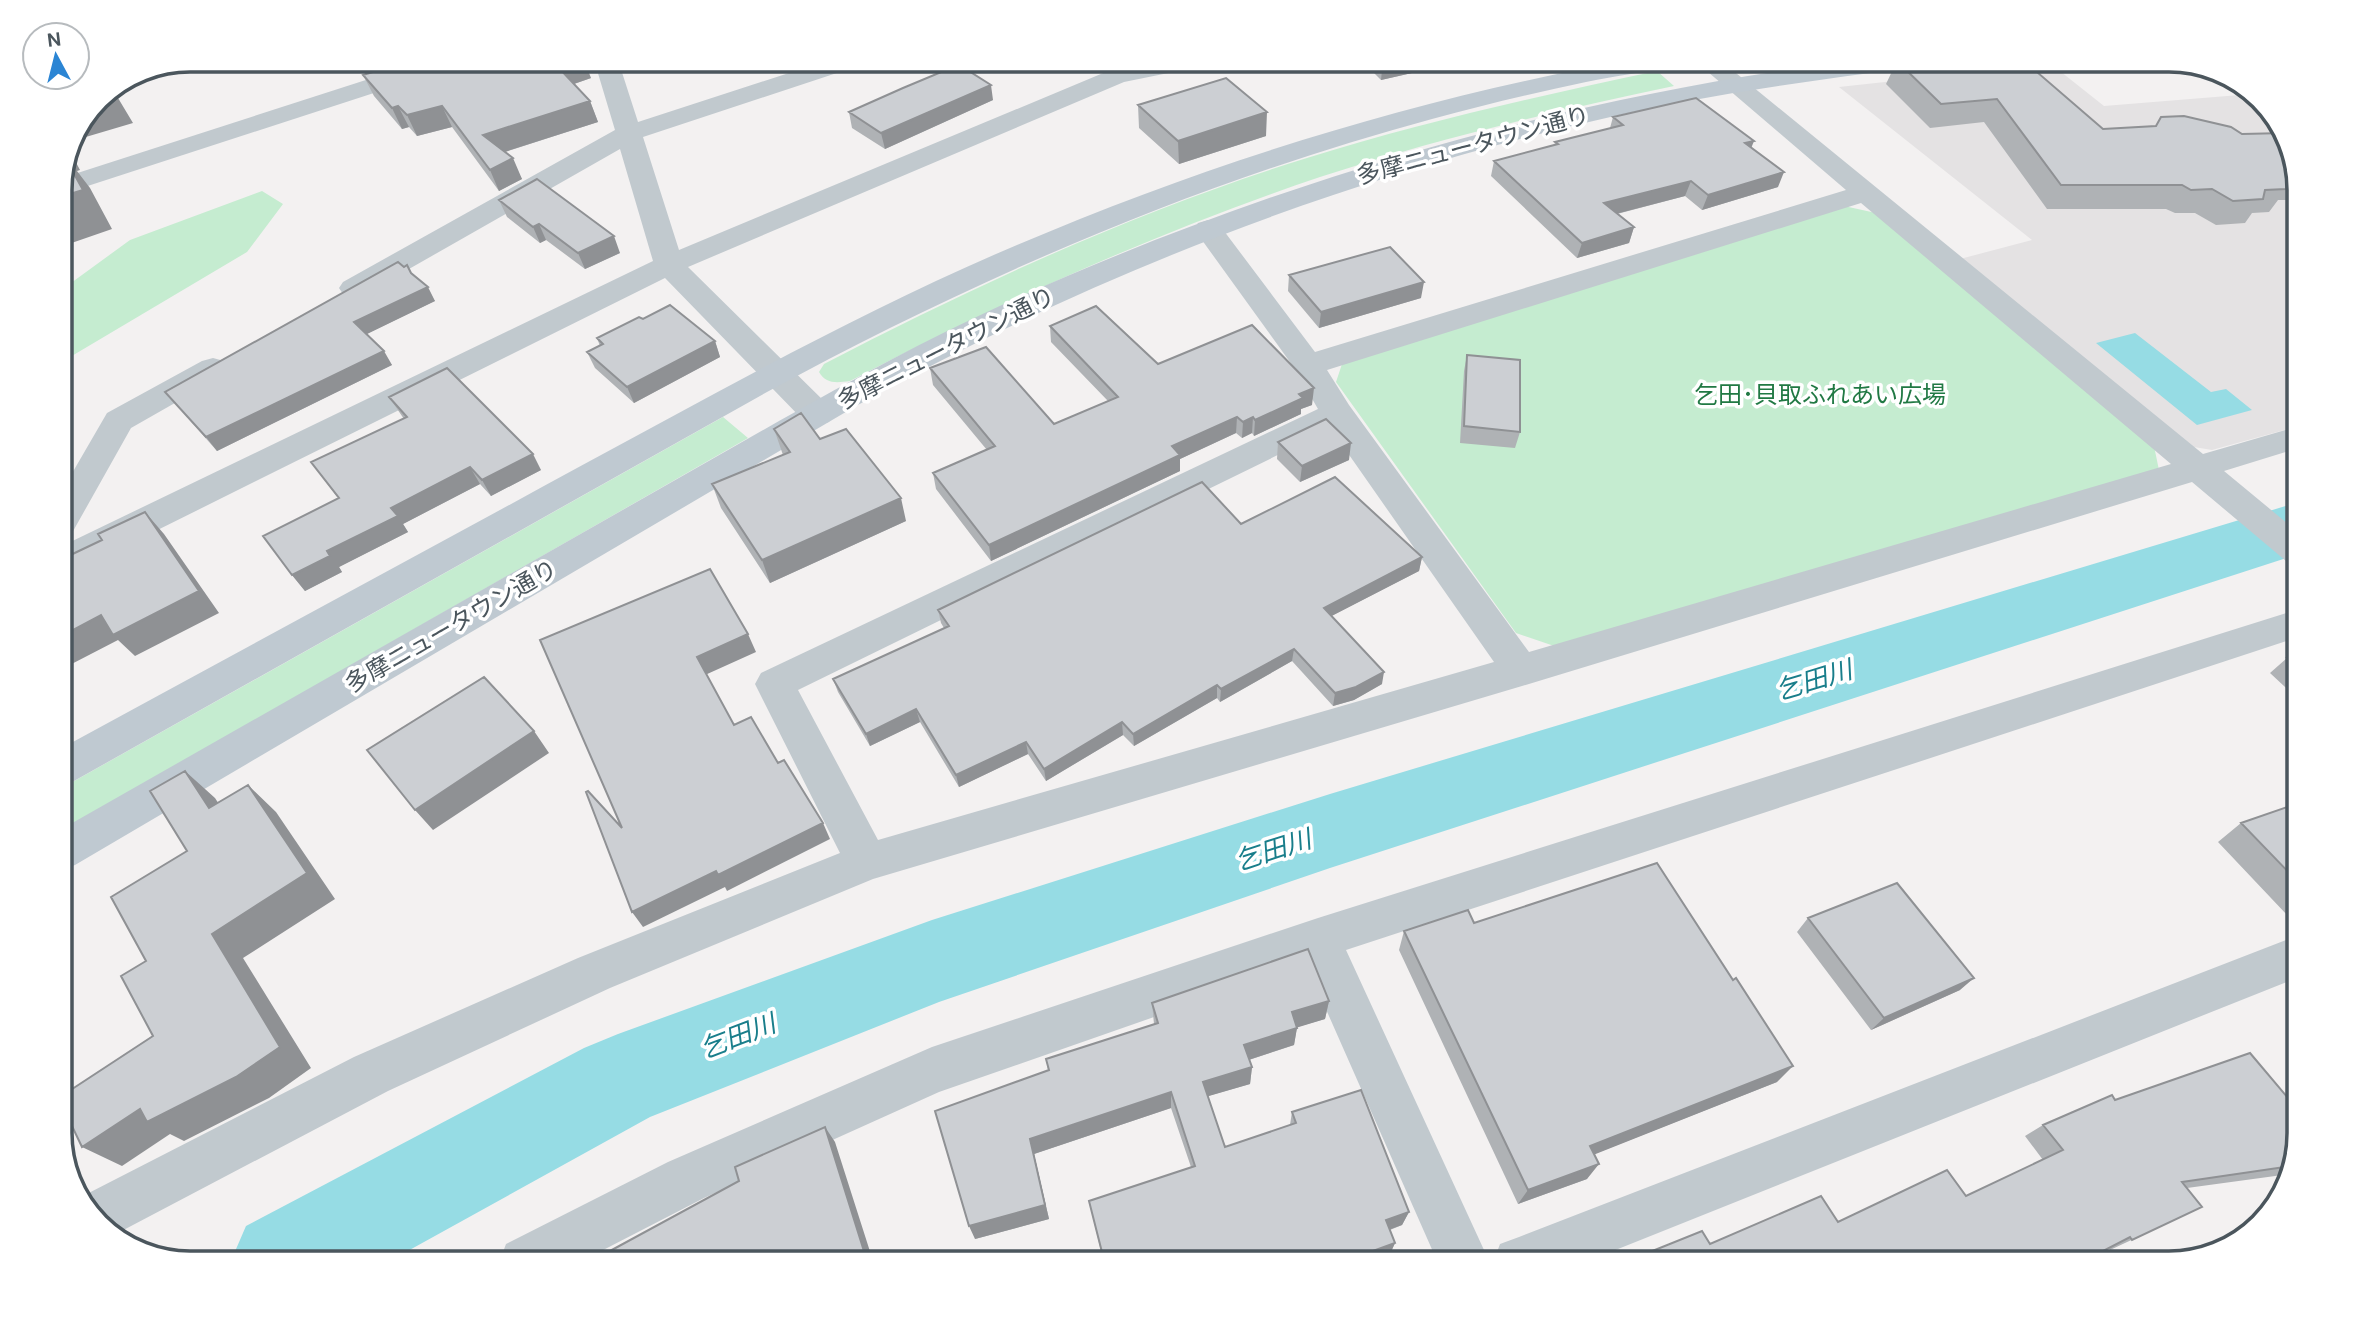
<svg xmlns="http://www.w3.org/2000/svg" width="2359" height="1323" font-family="'DM Sans','Noto Sans JP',sans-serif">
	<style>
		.education { fill: #e4e2e3 }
		.green { fill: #c5ecd0 }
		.water { fill: #96dce4 }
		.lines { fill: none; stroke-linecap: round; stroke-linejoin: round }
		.river { fill: #96dce4; fill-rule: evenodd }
		.minor { fill: #c1c9ce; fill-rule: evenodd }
		.tertiary { fill: #c1c9ce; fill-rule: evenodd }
		.secondary { fill: #bfc9d1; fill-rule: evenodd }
		.wall { fill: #afb2b5 }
		.shaded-wall { fill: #8f9194 }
		.building { fill: #cccfd3; stroke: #8f9194; stroke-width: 2 }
		.labels { text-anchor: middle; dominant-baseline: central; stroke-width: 7; stroke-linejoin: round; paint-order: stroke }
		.street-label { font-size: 24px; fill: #4b565d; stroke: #fff }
		.park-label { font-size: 24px; fill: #217944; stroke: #fff }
		.water-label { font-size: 26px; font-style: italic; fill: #197e8b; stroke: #fff }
		.rim { fill: none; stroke: #4b565d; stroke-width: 3.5 }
	</style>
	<rect width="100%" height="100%" fill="#f3f1f1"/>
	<path class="education" d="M2051 64 2104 106 2252 94 2282 124 2299 182V426L2212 450 2182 445 1960 259 2032 240 1839 87Z"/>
	<path class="green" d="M1657 71 1674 86C1555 111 1436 139 1320 177 1157 232 1002 302 850 381 836 383 826 384 819 372L824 364C980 283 1139 210 1307 158 1422 122 1539 96 1657 71Z
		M262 191 283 204 247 252 60 363V291L130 240Z
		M1844 206 1876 213 2154 446 2160 475 1563 649 1516 633 1336 382 1342 364Z
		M723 417 748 438 60 832V789Z"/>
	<path class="water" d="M2135 333 2211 392 2226 389 2252 410 2197 425 2096 343Z"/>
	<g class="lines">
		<path class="river" d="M2299 502V554L1330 868 939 1002 650 1117 386 1263H230L246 1226 584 1048 618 1034 932 920 1330 794Z"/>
		<path class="minor" d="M594 60H618L638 122 829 60H864L861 65 643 137 679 250 1108 71 1164 60H1211L1208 65 1124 82 688 267 829 406 833 414 829 422 817 425 805 422 665 278 73 572 60 576V547L653 261 620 149 365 294 354 297 343 294 339 288 343 282 615 130Z
			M1694 60H1720L2203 454 2299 426V448L2224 471 2299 533V565L2286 561 2192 482 1522 686 873 879 610 988 388 1091 114 1235 77 1199 354 1057 578 958 840 853 755 684 761 673 1318 409 1295 369 1194 229 1198 223 1208 220 1218 223 1315 352 1846 190ZM1861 203 2171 464 1529 652 1349 405 1327 370ZM1331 429 1494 662 878 840 798 690Z
			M213 358 224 361 229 368 224 375 131 428 72 533 60 537V494L107 413 202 361Z
			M2299 609V637L1346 950 1490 1263H1438L1306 964 939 1092 704 1198 578 1263H499L506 1244 668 1162 932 1047 1318 918Z
			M2299 935V977L1583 1263H1493L1500 1244 1519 1237Z"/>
		<path class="tertiary" d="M428 60H463L460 65 60 195 62 178Z"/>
		<path class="secondary" d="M1629 60H1678L1675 65C1646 72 1616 76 1586 82 1534 93 1483 105 1432 119 1199 182 979 277 767 392L74 781 60 786V749C232 655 405 562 577 468 722 390 865 309 1017 245 1214 161 1419 98 1629 60Z
			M1861 60H1929L1926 65 1917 67C1807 81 1697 96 1589 122 1333 182 1087 278 856 406L75 865 60 871V830L779 421C852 380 927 339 1004 304 1275 181 1565 96 1861 60Z"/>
	</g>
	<path class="wall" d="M1361 60H1435L1434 68 1381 80Z
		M1897 61 2103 129 2242 134 2285 133 2299 182V200H2278L2269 212 2252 213 2245 223 2216 225 2195 213H2175L2166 209H2047L1984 122 1930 128 1886 84Z
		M969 71 993 100 885 149 852 128 849 112Z
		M363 75 591 78 574 84 590 101 598 122 505 152 522 179 499 191 452 127 417 136 409 127 402 129 374 96Z
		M1138 105 1266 136 1179 164 1139 128Z
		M1613 117 1752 148 1778 187 1702 210 1685 196 1617 214 1634 227 1629 243 1577 258 1491 176 1494 161 1554 146 1555 142 1610 128Z
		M499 200 620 253 585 269 546 240 540 243 507 217Z
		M412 274 435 301 366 334 392 365 217 451 165 392Z
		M1289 275 1421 298 1319 328 1288 291Z
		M643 319 715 341 720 357 634 403 595 368 587 352 600 346 597 338Z
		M1050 326 1158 364 1312 405 1301 409V414L1254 436 1252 433 1242 438 1236 433 1180 459V471L991 561 936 489 933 473 987 450 933 385 930 368 1054 424 1108 401 1051 342Z
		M1467 355 1520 432 1515 448 1460 443 1464 371Z
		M389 397 541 470 491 496 480 484 403 524 408 532 339 567 342 572 305 591 292 575 338 498 311 462 404 419Z
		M774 429 820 439 906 521 770 583 721 508 712 484 783 455Z
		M1278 442 1349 460 1300 482 1277 459Z
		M1241 524 1422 557 1419 571 1331 616 1382 684 1354 700 1333 706 1292 661 1220 702 1217 698 1134 746 1123 735 1046 781 1028 754 959 787 920 722 870 746 838 692 833 679 944 628 941 623 938 610Z
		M2299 654V700L2270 673 2287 658Z
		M2299 803V912L2288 916 2218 842 2241 823Z
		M1808 918 1960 990 1871 1030 1797 932Z
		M1474 923 1777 1082 1594 1154 1587 1179 1518 1204 1399 950 1404 931Z
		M1329 1001 1325 1019 1297 1027 1294 1045 1249 1060 1252 1067 1250 1084 1208 1096 1225 1147 1290 1125 1292 1112 1409 1212 1402 1225 1390 1230 1395 1243 1389 1256 1367 1264H1104L1089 1201 1191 1167 1171 1108 1034 1154 1049 1219 975 1239 1048 1070 1046 1059 1154 1024 1152 1003Z
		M2115 1100 2300 1134 2289 1174 2187 1188 2202 1207 2110 1250 2109 1248 1710 1244 1838 1222 1966 1196 2043 1160 2025 1136 2043 1125Z"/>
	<path class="shaded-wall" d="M359 60H421L367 77Z
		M576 60H584L591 78 565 87 557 66Z
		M1427 60H1435L1434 68 1381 80 1382 70Z
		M991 85 993 100 885 149 881 133Z
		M112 88 133 123 79 139 98 97Z
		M590 101 598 122 492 156 483 135Z
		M398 106 409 127 402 129 392 108Z
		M442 106 452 127 417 136 407 115Z
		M1267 112 1266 136 1179 164 1178 141Z
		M1754 141 1748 156 1745 143Z
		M72 155 80 170 77 171 90 188 112 229 60 247V197L62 177Z
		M513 158 522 179 499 191 490 170Z
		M1784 172 1778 187 1702 210 1708 195Z
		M1691 181 1685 196 1600 218 1604 203Z
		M539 224 546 240 540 243 533 227Z
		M1634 227 1629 243 1577 258 1582 243Z
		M614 236 620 253 585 269 578 253Z
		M1424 282 1421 298 1319 328 1321 312Z
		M428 287 435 301 363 336 354 322Z
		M715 341 720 357 634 403 627 387Z
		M384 351 392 365 217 451 206 437Z
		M1314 388 1312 405 1301 409V414L1254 436 1255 420 1299 394Z
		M1237 417 1236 433 1180 459V471L991 561 989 545 1172 446Z
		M1253 417 1252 433 1242 438 1243 422Z
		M1351 443 1349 460 1300 482 1302 466Z
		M533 454 541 470 491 496 482 480Z
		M470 467 480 484 403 524 408 532 339 567 342 572 305 591 292 575 391 508Z
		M901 498 906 521 770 583 762 560Z
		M145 512 164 534 219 613 135 656 118 640 60 670V637Z
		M1422 557 1419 571 1322 621 1324 608Z
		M748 634 756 652 705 675 697 657Z
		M1294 649 1292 661 1220 702 1221 689Z
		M1384 672 1382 684 1354 700 1333 706 1335 693Z
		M1217 685V698L1134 746 1133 734Z
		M916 709 920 722 870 746 866 734Z
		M1122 722 1123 735 1046 781 1044 769Z
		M534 731 549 753 433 830 415 810Z
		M1026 742 1028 754 959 787 956 775Z
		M185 771 215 798 239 835 209 808Z
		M248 785 276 812 335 899 243 958 311 1068 269 1098 184 1141 170 1134 122 1166 82 1147 140 1109 212 934Z
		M823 823 830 839 727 891 725 887 643 927 632 912 716 871Z
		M2299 908V912L2288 916Z
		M1974 978 1960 990 1871 1030 1884 1018Z
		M1329 1001 1325 1019 1289 1030 1292 1012Z
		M1297 1028 1294 1045 1242 1062 1244 1045Z
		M1793 1066 1777 1082 1578 1161 1590 1146Z
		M1252 1067 1250 1084 1202 1098 1203 1082Z
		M1171 1092V1108L1034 1154 1049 1219 975 1239 969 1226 1030 1139Z
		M825 1127 835 1142 874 1264H868Z
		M1599 1164 1587 1179 1518 1204 1528 1190Z
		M1409 1212 1402 1225 1380 1233 1386 1220Z
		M1395 1243 1389 1256 1367 1264H1337Z
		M1326 1254 1323 1264H1301Z"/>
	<path class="building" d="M412 60H576L557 66 590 101 483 135 513 158 490 170 442 106 407 115 398 106 392 108 363 75Z
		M1372 60H1427L1382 70Z
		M1915 60H2023L2103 129 2156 126 2161 117 2184 116 2231 127 2242 134 2285 133 2298 176H2289L2286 189 2265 190 2263 199 2233 201 2212 189 2191 190 2182 185H2061L1997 99 1941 104 1897 61Z
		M965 62 969 71 991 85 881 133 849 112 903 88Z
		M1226 78 1267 112 1178 141 1138 105Z
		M1696 98 1754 141 1745 143 1784 172 1708 195 1691 181 1604 203 1634 227 1582 243 1494 161 1558 144 1555 142 1623 125 1613 117Z
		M68 163 83 190 60 197V182Z
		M537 179 614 236 578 253 539 224 533 227 499 200Z
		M1390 247 1424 282 1321 312 1289 275Z
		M398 262 404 267 407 265 411 273 428 287 354 322 384 351 206 437 165 392Z
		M670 305 715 341 627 387 587 352 603 344 597 338 639 317 643 319Z
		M1096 306 1158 364 1252 325 1314 388 1299 394 1303 398 1255 420 1253 417 1243 422 1237 417 1172 446 1180 455 989 545 933 473 995 446 930 368 986 347 1054 424 1118 397 1050 326Z
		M1467 355 1520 360V432L1464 426Z
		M447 368 533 454 482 480 470 467 391 508 398 516 327 551 330 556 292 575 263 536 339 498 311 462 407 417 389 397Z
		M801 413 820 439 846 429 901 498 762 560 712 484 790 452 774 429Z
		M1326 419 1351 443 1302 466 1278 442Z
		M1335 477 1422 557 1324 608 1384 672 1356 687 1335 693 1294 649 1221 689 1217 685 1133 734 1122 722 1044 769 1026 742 956 775 916 709 866 734 833 679 949 626 938 610 1202 482 1241 524Z
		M145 512 199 591 113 635 101 615 60 637V560L102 540 98 534Z
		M710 569 748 634 697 657 734 725 751 717 778 763 784 760 823 823 718 875 716 871 632 912 586 792 588 791 622 828 540 640Z
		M2299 654V669L2287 658Z
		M484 677 534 731 415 810 367 750Z
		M185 771 209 808 248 785 307 873 212 934 280 1047 236 1077 147 1122 140 1109 82 1147 60 1101V1097L153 1036 121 976 146 961 111 897 187 851 150 791Z
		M2299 803V883L2241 823Z
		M1657 863 1733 980 1736 978 1793 1066 1590 1146 1599 1164 1528 1190 1404 931 1468 910 1474 923Z
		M1897 883 1974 978 1884 1018 1808 918Z
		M1308 949 1329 1001 1292 1012 1297 1028 1244 1045 1252 1067 1203 1082 1225 1147 1296 1123 1292 1112 1361 1090 1409 1212 1386 1220 1395 1243 1337 1264H1329L1326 1254 1301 1264H1105L1089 1201 1195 1166 1171 1092 1030 1139 1045 1205 969 1226 935 1111 1049 1070 1046 1059 1158 1023 1152 1003Z
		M2250 1053 2299 1111 2300 1134 2291 1166 2182 1182 2202 1207 2132 1240 2130 1237 2078 1264H1620L1702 1231 1710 1244 1821 1196 1838 1222 1947 1170 1966 1196 2063 1150 2043 1125 2112 1095 2115 1100Z
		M825 1127 868 1264H586L739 1181 735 1167Z"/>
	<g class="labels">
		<g class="street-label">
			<text transform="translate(1473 145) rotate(-15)">多摩ニュータウン通り</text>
			<text transform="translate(946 348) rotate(-27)">多摩ニュータウン通り</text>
			<text transform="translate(451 626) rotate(-30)">多摩ニュータウン通り</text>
		</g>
		<g class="park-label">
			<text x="1820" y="394">乞田･貝取ふれあい広場</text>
		</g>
		<g class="water-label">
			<text transform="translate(1814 680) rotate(-17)">乞田川</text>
			<text transform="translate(1273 850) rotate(-18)">乞田川</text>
			<text transform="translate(738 1036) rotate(-21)">乞田川</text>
		</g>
	</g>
	<path d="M0 0H2359V1323H0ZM190 72H2169A118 118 0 0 1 2287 190V1133A118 118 0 0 1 2169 1251H190A118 118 0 0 1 72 1133V190A118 118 0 0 1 190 72Z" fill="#fff" fill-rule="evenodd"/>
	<path class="rim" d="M190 72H2169A118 118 0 0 1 2287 190V1133A118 118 0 0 1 2169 1251H190A118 118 0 0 1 72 1133V190A118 118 0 0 1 190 72Z"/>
	<g transform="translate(56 56) rotate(353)"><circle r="33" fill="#ffffff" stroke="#b7bbbe" stroke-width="2"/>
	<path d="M0-5L12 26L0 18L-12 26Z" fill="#2b85d4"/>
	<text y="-10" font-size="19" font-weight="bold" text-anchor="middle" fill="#4b565d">N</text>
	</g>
</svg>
